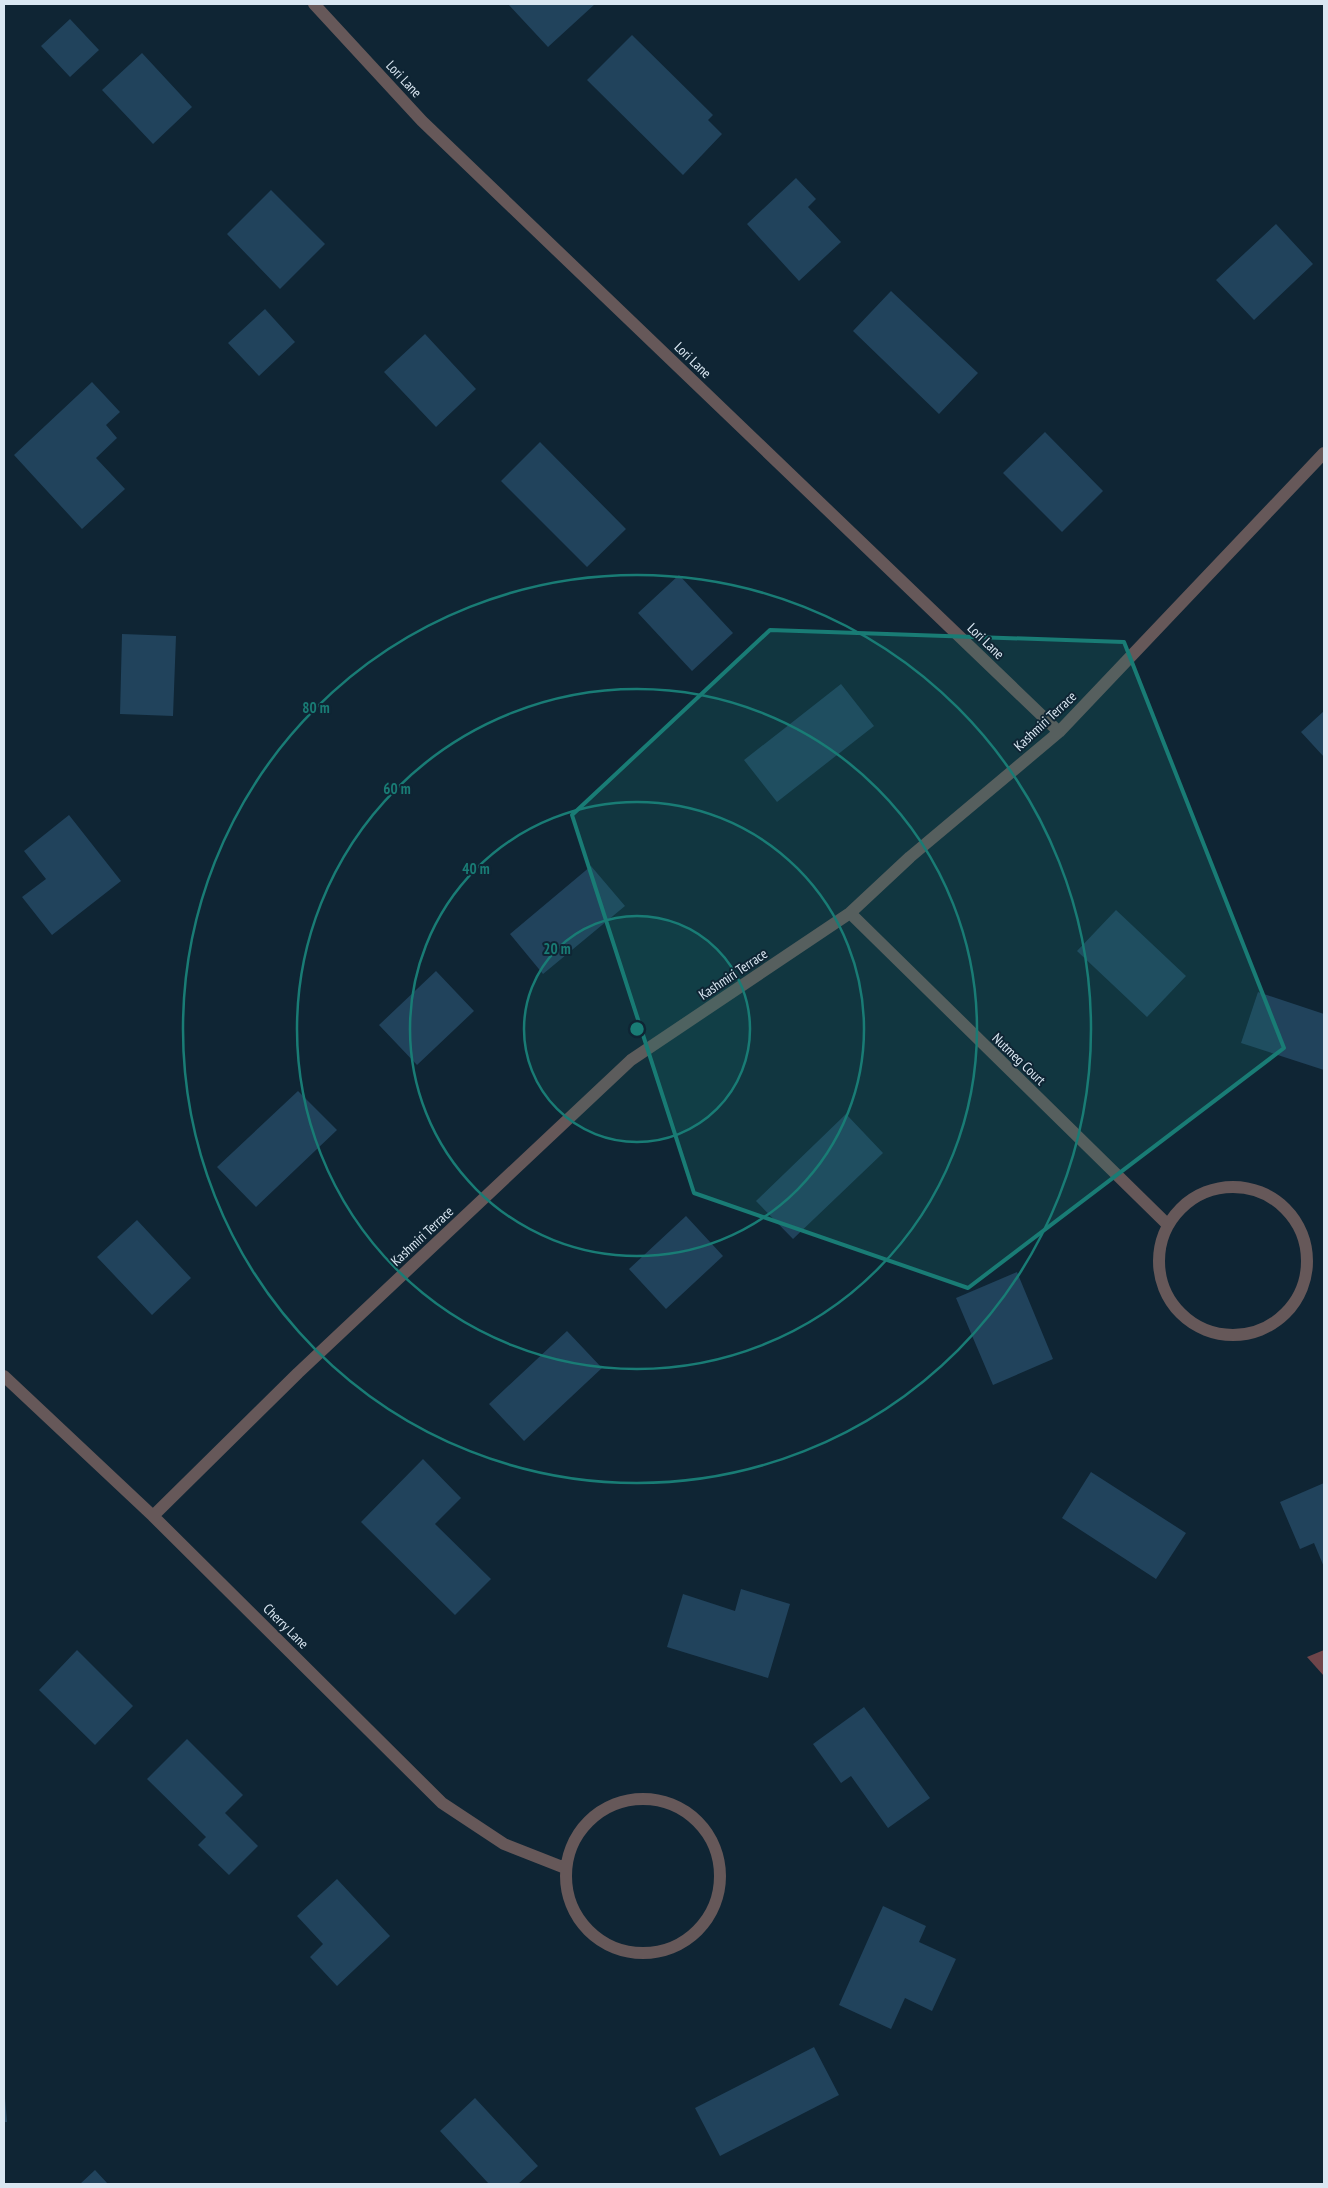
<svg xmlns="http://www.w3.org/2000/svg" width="1328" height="2188" font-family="'PT Sans Narrow',sans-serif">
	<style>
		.forest { fill: #6f454a }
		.building { fill: #21435c }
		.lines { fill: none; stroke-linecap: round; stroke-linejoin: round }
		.minor { stroke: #665859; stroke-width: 12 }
		.marked { fill: #197c75; fill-opacity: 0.2; stroke: #197c75; stroke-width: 4; stroke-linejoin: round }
		.ring { fill: none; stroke: #197c75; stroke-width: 2.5 }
		.labels { text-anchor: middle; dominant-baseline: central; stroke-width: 4; stroke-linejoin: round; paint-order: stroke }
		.street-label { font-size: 14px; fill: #dae7f2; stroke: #0f2534 }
		.centre { fill: #197c75; stroke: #0f2534; stroke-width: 2.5 }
		.ring-label { font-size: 15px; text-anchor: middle; font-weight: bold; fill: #197c75; stroke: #0f2534; stroke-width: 4; stroke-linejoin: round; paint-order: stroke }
	</style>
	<rect width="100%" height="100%" fill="#0f2534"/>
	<path class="forest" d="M1324 1650V1676L1307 1657Z"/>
	<path class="building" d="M508 4H595L548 47Z
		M70 19 99 50 70 77 41 46Z
		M632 35 713 115 708 120 722 134 683 175 587 80Z
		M142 53 192 107 153 144 102 90Z
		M796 178 816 199 808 207 841 242 799 281 747 224Z
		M271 190 325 244 280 289 227 234Z
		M1276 224 1313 264 1254 320 1216 280Z
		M891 291 978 373 939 414 853 331Z
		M265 309 295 342 259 376 228 343Z
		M425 334 476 389 436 427 384 372Z
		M92 382 120 412 106 425 117 438 96 458 125 489 82 529 14 455Z
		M1045 432 1103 491 1062 532 1003 473Z
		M540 442 626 529 587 567 501 481Z
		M679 575 733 633 692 671 638 613Z
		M122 634 176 636 173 716 120 714Z
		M841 684 874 726 777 802 744 760Z
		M1324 711V757L1301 732Z
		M69 815 121 881 52 935 22 897 46 879 24 851Z
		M591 866 625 906 543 974 510 934Z
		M1116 910 1186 976 1147 1017 1077 951Z
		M436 971 474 1011 417 1065 379 1025Z
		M1258 992 1324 1014V1070L1241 1043Z
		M298 1091 337 1130 256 1207 217 1167Z
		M846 1114 883 1153 793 1239 756 1201Z
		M686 1216 723 1256 666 1309 629 1269Z
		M137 1220 191 1278 152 1315 97 1257Z
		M1017 1272 1053 1359 993 1385 956 1298Z
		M567 1331 602 1368 524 1441 489 1404Z
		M423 1459 461 1498 435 1524 491 1579 455 1615 361 1522Z
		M1091 1472 1186 1533 1156 1579 1062 1518Z
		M1324 1483V1567L1314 1543 1300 1549 1280 1502Z
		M741 1589 790 1604 768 1678 667 1647 683 1594 735 1611Z
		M77 1650 133 1706 95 1745 39 1690Z
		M864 1707 930 1798 888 1828 851 1776 841 1783 813 1744Z
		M187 1739 243 1795 225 1813 258 1846 229 1875 198 1845 206 1837 147 1779Z
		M337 1879 390 1936 337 1986 310 1957 323 1944 297 1916Z
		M883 1906 926 1926 919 1942 956 1959 932 2011 905 1998 891 2029 839 2005Z
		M814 2047 839 2095 720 2156 695 2108Z
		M4 2098H5L7 2122H4Z
		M475 2098 538 2166 518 2184H489L440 2131Z
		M95 2170 108 2184H80Z"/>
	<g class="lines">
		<path class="minor" d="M314 4 422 121 1059 732
			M850 913 1168 1225
			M1159 1261a74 74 0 1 1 148 0a74 74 0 1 1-148 0Z
			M4 1376 153 1516 442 1803 504 1844 565 1868
			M153 1516 298 1373 631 1060 850 913 910 857 1059 732 1324 453
			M566 1876a77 77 0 1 1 154 0a77 77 0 1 1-154 0Z"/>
	</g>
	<path class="marked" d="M770 630 1124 642 1284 1048 968 1288 694 1193 572 815Z"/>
	<circle cx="637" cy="1029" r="113" fill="#197c75" fill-opacity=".12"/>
	<g class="ring">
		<circle cx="637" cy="1029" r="113"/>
		<circle cx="637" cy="1029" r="227"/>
		<circle cx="637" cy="1029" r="340"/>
		<circle cx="637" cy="1029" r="454"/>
	</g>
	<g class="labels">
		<g class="street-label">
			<text transform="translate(404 79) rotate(47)">Lori Lane</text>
			<text transform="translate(693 360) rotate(44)">Lori Lane</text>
			<text transform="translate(986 641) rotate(44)">Lori Lane</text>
			<text transform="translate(1045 721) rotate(-43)">Kashmiri Terrace</text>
			<text transform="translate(733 974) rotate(-34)">Kashmiri Terrace</text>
			<text transform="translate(1019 1059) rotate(44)">Nutmeg Court</text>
			<text transform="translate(422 1236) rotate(-43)">Kashmiri Terrace</text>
			<text transform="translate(286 1626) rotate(45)">Cherry Lane</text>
		</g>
	</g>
	<circle cx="637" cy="1029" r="8" class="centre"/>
	<g class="ring-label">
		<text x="316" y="713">80 m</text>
		<text x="397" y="794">60 m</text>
		<text x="476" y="874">40 m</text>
		<text x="557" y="954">20 m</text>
	</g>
	<rect width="1328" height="2188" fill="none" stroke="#dae7f2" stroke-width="10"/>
</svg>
